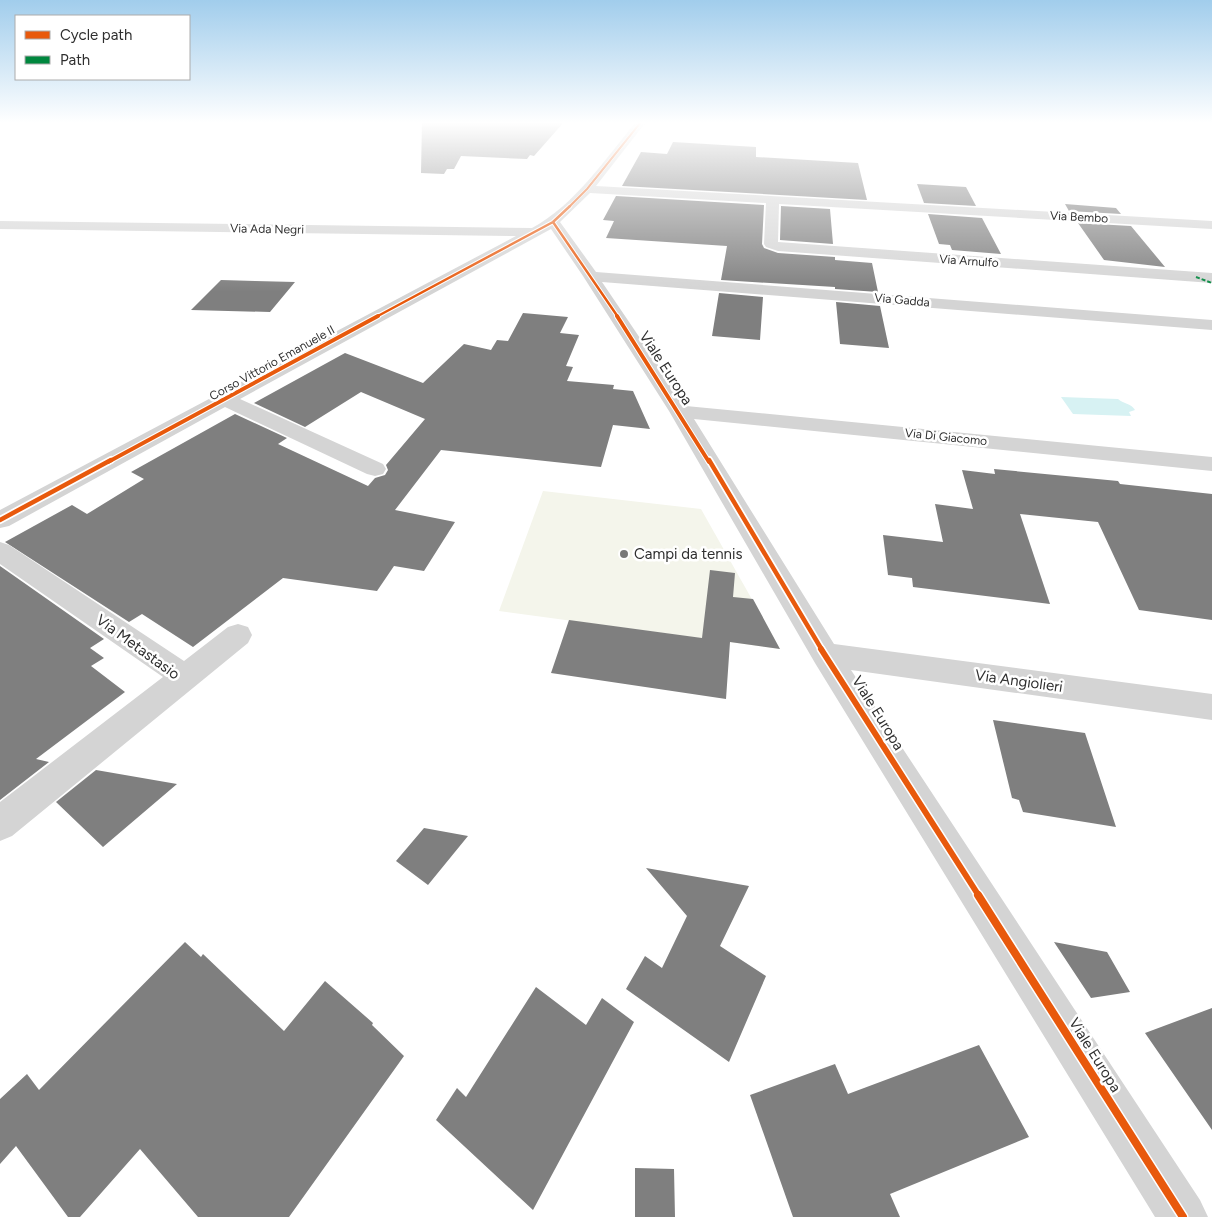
<svg xmlns="http://www.w3.org/2000/svg" width="1212" height="1217" font-family="Figtree,sans-serif">
	<style>
		.green { fill: #f4f5eb }
		.water { fill: #d7f2f3 }
		.building { fill: #7f7f7f }
		.lines { fill: none; stroke-linecap: round; stroke-linejoin: round }
		.minor { fill: #d4d4d4; fill-rule: evenodd }
		.quiet { stroke: #00873e; stroke-width: 2; stroke-dasharray: 4 2; stroke-linecap: butt }
		.cycleway-far5-casing { stroke: #fff; stroke-width: 3 }
		.cycleway-far4-casing { stroke: #fff; stroke-width: 4.5 }
		.cycleway-far3-casing { stroke: #fff; stroke-width: 6 }
		.cycleway-far2-casing { stroke: #fff; stroke-width: 8 }
		.cycleway-far1-casing { stroke: #fff; stroke-width: 9 }
		.cycleway-casing { stroke: #fff; stroke-width: 11 }
		.cycleway-far5 { stroke: #e8590c; stroke-width: 2 }
		.cycleway-far4 { stroke: #e8590c; stroke-width: 2.5 }
		.cycleway-far3 { stroke: #e8590c; stroke-width: 4 }
		.cycleway-far2 { stroke: #e8590c; stroke-width: 4.5 }
		.cycleway-far1 { stroke: #e8590c; stroke-width: 6 }
		.cycleway { stroke: #e8590c; stroke-width: 8 }
		.poi-dot { fill: #787878; stroke: #fff; stroke-width: 2 }
		.labels { text-anchor: middle; dominant-baseline: central; stroke-width: 5; stroke-linejoin: round; paint-order: stroke }
		.far-street-label { font-size: 12px; fill: #2f2f2f; stroke: #fff }
		.street-label { font-size: 15px; fill: #2f2f2f; stroke: #fff }
		.poi-label { font-size: 15px; fill: #2f2f2f; stroke: #fff; text-anchor: start }
	</style>
	<rect width="100%" height="100%" fill="#fff"/>
	<path class="green" d="M543 491 701 509 780 649 499 611Z"/>
	<path class="water" d="M1061 397 1118 399C1123 404 1131 403 1135 410L1129 412 1131 416 1073 414Z"/>
	<path class="building" d="M422 122H564L534 156 530 155 527 159 461 156 454 169H447L444 174 421 173Z
		M673 142 756 147V157L858 163 867 200 622 186 641 152 667 154Z
		M917 184 966 187 976 206 924 203Z
		M616 196 764 205 762 244 764 248 778 253 835 257V260L872 263 878 292 835 289V287L721 280 727 246 606 238 614 221 603 220Z
		M1065 204 1116 208 1121 214 1069 211Z
		M781 206 830 209 833 244 780 240Z
		M928 214 982 218 1001 254 952 250 950 245 939 244Z
		M1078 223 1131 226 1165 267 1104 260Z
		M221 280 255 281 295 282 270 312 191 310Z
		M719 293 763 297 760 340 712 336Z
		M836 302 880 306 889 348 840 344Z
		M523 313 568 317 560 333 579 335 566 366 573 367 567 381 614 385 613 389 633 391 650 429 613 425 601 467 441 450 395 510 455 522 424 571 394 566 377 591 283 578 193 647 142 614 129 622 5 542 72 505 87 514 144 479 131 472 235 414 287 438 278 444 368 486 375 478 385 475 388 470 386 465 425 419 361 392 305 427 254 403 345 353 423 383 464 344 491 350 497 340 508 341Z
		M994 469 1118 481 1120 484 1212 494V620L1139 610 1098 522 1020 514 1050 604 913 587 912 578 888 575 883 535 943 542 935 504 973 509 962 470 995 474Z
		M0 566 104 639 90 648 104 658 91 666 125 692 36 759 49 762 0 800Z
		M710 570 735 573 733 597 753 599 780 649 730 642 726 699 551 673 569 620 702 638Z
		M993 720 1085 733 1116 827 1023 812 1019 800 1012 798Z
		M96 770 177 784 103 847 56 802Z
		M424 828 468 836 428 885 396 861Z
		M646 868 749 886 720 946 766 976 729 1062 626 989 645 956 662 968 687 916Z
		M185 942 201 957 203 954 284 1031 325 981 373 1023 372 1025 404 1056 289 1217H198L140 1149 80 1217H68L16 1146 0 1164V1099L27 1074 39 1090Z
		M1054 942 1107 952 1130 992 1091 998Z
		M536 987 586 1025 602 998 634 1022 533 1210 436 1120 457 1088 466 1097Z
		M1212 1008V1130L1145 1033Z
		M979 1045 1029 1137 890 1194 900 1217H793L750 1095 835 1064 848 1094Z
		M635 1168 674 1169 675 1217H635Z"/>
	<g class="lines">
		<path class="minor" d="M636 122H646L596 186 1212 221V229L779 204 778 242 1212 273V283L778 251 766 247 764 244 766 203 590 193 560 222 596 272 1212 320V330L602 282 686 406 1212 457V471L694 419 834 644 1212 694V720L851 670 1200 1200 1208 1217H1155L815 663 669 411 583 276 551 229 240 399 383 464 386 469 383 474 375 476 367 474 225 407 9 526 0 528V510L516 236 0 229V221L532 228C575 205 605 159 636 122Z
			M0 542 9 545 184 661 228 627 238 624 248 627 252 635 248 643 12 836 0 841V802L163 677 0 564Z"/>
		<path class="quiet" d="M1196 277 1212 283"/>
		<defs>
			<path id="cycleway-far5" d="M569 207 587 189 641 122"/>
			<path id="cycleway-far4" d="M553 222 618 317
				M376 317 553 222 570 206"/>
			<path id="cycleway-far3" d="M617 316 709 462
				M108 462 378 316"/>
			<path id="cycleway-far2" d="M709 460 822 650
				M0 520 111 460"/>
			<path id="cycleway-far1" d="M821 649 979 896"/>
			<path id="cycleway" d="M978 895 1183 1217"/>
		</defs>
		<use href="#cycleway-far5" class="cycleway-far5-casing"/>
		<use href="#cycleway-far4" class="cycleway-far4-casing"/>
		<use href="#cycleway-far3" class="cycleway-far3-casing"/>
		<use href="#cycleway-far2" class="cycleway-far2-casing"/>
		<use href="#cycleway-far1" class="cycleway-far1-casing"/>
		<use href="#cycleway" class="cycleway-casing"/>
		<use href="#cycleway-far5" class="cycleway-far5"/>
		<use href="#cycleway-far4" class="cycleway-far4"/>
		<use href="#cycleway-far3" class="cycleway-far3"/>
		<use href="#cycleway-far2" class="cycleway-far2"/>
		<use href="#cycleway-far1" class="cycleway-far1"/>
		<use href="#cycleway" class="cycleway"/>
	</g>
	<linearGradient id="sky" x2="0" y2="1"><stop stop-color="#a1cdec"/><stop offset="0.42" stop-color="#fff"/><stop offset="1" stop-color="#fff" stop-opacity="0"/></linearGradient>
	<rect width="1212" height="292" fill="url(#sky)"/>
	<circle class="poi-dot" cx="624" cy="554" r="5"/>
	<g class="labels">
		<g class="far-street-label">
			<text transform="translate(1079 217) rotate(3)">Via Bembo</text>
			<text transform="translate(267 229) rotate(1)">Via Ada Negri</text>
			<text transform="translate(969 261) rotate(4)">Via Arnulfo</text>
			<text transform="translate(902 300) rotate(5)">Via Gadda</text>
			<text transform="translate(272 363) rotate(-29)">Corso Vittorio Emanuele II</text>
			<text transform="translate(946 437) rotate(6)">Via Di Giacomo</text>
		</g>
		<g class="street-label">
			<text transform="translate(666 368) rotate(57)">Viale Europa</text>
			<text transform="translate(138 647) rotate(36)">Via Metastasio</text>
			<text transform="translate(1019 681) rotate(8)">Via Angiolieri</text>
			<text transform="translate(878 713) rotate(58)">Viale Europa</text>
			<text transform="translate(1095 1055) rotate(58)">Viale Europa</text>
		</g>
		<g class="poi-label">
			<text x="634" y="554">Campi da tennis</text>
		</g>
	</g>
	<rect x="15" y="15" width="175" height="65" fill="#ffffff" stroke="#acacac"/>
	<rect x="25" y="31" width="25" height="8" fill="#e8590c" stroke="#acacac"/>
	<text x="60" y="40" font-size="15" fill="#2f2f2f">Cycle path</text>
	<rect x="25" y="56" width="25" height="8" fill="#00873e" stroke="#acacac"/>
	<text x="60" y="65" font-size="15" fill="#2f2f2f">Path</text>
</svg>
